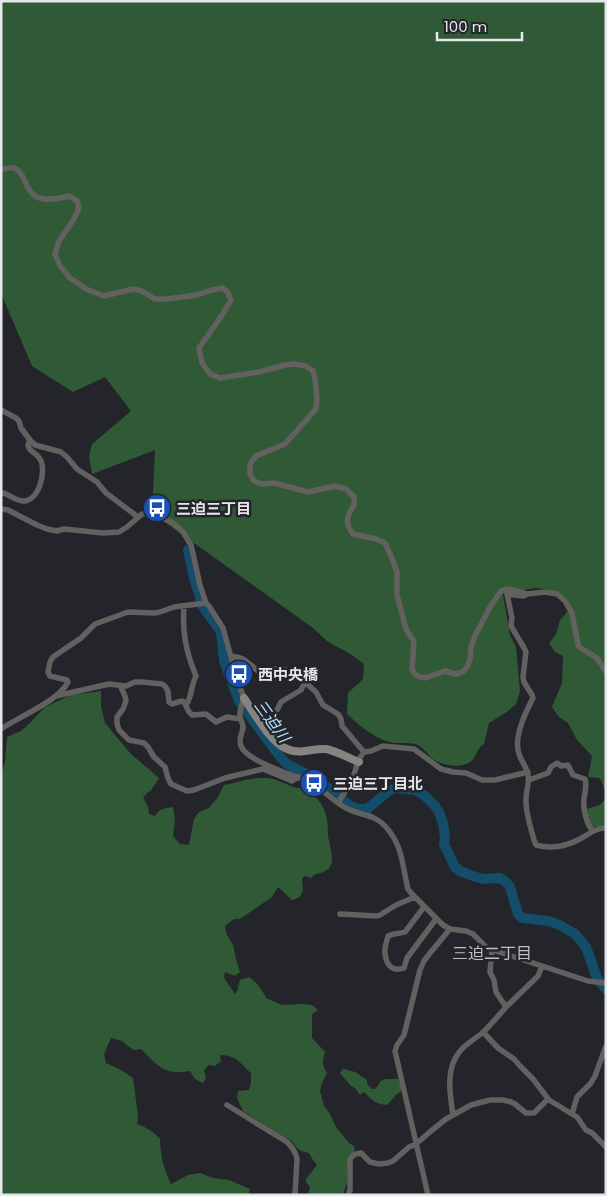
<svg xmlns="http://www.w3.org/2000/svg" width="607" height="1196" font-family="Poppins,'Noto Sans JP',sans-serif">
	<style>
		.forest { fill: #305a36 }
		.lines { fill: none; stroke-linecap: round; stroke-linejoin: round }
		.river { stroke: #134d6a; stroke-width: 10 }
		.street { stroke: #63615f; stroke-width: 5.5 }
		.secondary { stroke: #868380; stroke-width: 8 }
		.labels { text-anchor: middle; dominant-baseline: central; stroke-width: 5; stroke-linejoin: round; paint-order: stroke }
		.poi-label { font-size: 15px; font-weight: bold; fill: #e5e6e9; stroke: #23252a; text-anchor: start }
		.water-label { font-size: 16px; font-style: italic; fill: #b2e1fd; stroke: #23252a }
		.neighbourhood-label { font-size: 16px; fill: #bdbfc5; stroke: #23252a }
	</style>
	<rect width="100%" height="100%" fill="#23252a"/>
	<path class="forest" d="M1 1H606V797L604 788 600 778 588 777 592 756 577 740 568 723 558 716 552 707 562 683 563 656 555 652 549 643 556 634 560 620 571 608 566 598 551 590 536 588 523 590 512 587 502 589 510 635 516 647 520 691 516 704 507 712 489 723 484 744C473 751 479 761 463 765 456 767 443 765 436 761 429 757 424 747 416 744 407 742 397 744 389 742 372 737 359 725 347 714L348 693 363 679 364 664 352 655 327 641 313 628 152 513 155 450 92 474 89 456 92 444 131 411 105 377 73 392 32 366 1 293Z
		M101 691V706L105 723 131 754 159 778 152 789 143 797 148 807 149 814 155 816C159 809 165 808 173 807L175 820 173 836 180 844 189 845 194 819 199 812 209 808 218 797 224 785C237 783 251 777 266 778 275 778 283 783 291 786 296 789 302 787 306 789 307 789 312 793 312 794 326 806 328 818 328 835 329 846 338 865 325 871 318 875 318 871 311 878L305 876 302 878C303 890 305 897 292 900L278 887 272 897 240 919H234L225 926 226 933 233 945 236 959 240 972 235 976 225 972 224 978 235 994 237 991 240 980 249 977C257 983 262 989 266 998L282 1005 303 1004 312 1005 318 1010 312 1014V1038L325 1052C322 1061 322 1066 327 1073L322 1083 320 1091 324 1106 329 1112 336 1127 349 1143 355 1147 354 1152 348 1160 347 1182 343 1195H308L310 1187 306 1182V1179L317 1165 313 1160 309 1153C305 1151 301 1152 298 1149 293 1144 293 1140 285 1138L243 1111 237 1098 238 1091 249 1090 251 1082V1073C238 1062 239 1056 220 1055L221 1061 215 1066 209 1065 204 1070 206 1078 203 1083 195 1079 190 1071C164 1075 159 1067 141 1049L133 1050 122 1041 111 1038 104 1054 106 1063 121 1070 133 1078 138 1116 137 1124C146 1127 153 1131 160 1139 160 1154 164 1170 171 1184L188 1175 200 1173 213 1178 229 1180 250 1189 248 1195H1V776L5 762 7 737 21 731 30 723 45 707 71 695Z
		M606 798V826L592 827 589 820 587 809 600 805Z
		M343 1069 355 1072 367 1080V1084L372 1089H375L380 1083V1081L386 1079H398L403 1090 396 1095 387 1105C375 1104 372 1100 364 1092L360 1095 356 1089 351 1086 340 1073Z"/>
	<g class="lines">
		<path class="river" d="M188 550 194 578 203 607 220 630 222 639 224 661 239 701 281 758 287 764 318 780 350 806 359 809H367L390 790 397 788 416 790 425 796 435 806 439 812 443 823 445 838 444 844 455 867 460 871 476 877 484 879 500 878 505 881 510 887 518 914 522 918 548 921 560 925 575 934 586 947 597 978 606 989"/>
		<path class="street" d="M1 170C26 160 21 186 35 196 44 202 60 198 70 196L77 201 79 208 74 219 59 241 55 254 60 266 70 278 86 289 104 296 133 289 142 291 155 299H167L197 295 212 290 223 288 228 293 231 300C222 317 210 332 199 348L202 363 210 374 220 378 259 372 285 365 295 364 306 366 313 371 315 378 317 400 316 409 285 444 256 456 250 464V474L254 481 262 484 274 483 308 492 335 486 346 489 354 497V505C347 516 344 522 353 534L376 539 385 543 391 556 397 572V595L406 629 414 642 412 670 416 675 420 677 425 678 445 671 456 674 460 673 465 670 467 667 470 660 471 647 475 636 490 607 501 591 509 589 527 594 546 592 557 594 565 601 572 613 577 640 579 647 597 658 606 672
			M1 410 16 418 19 421 21 428 30 440 35 445 61 452 67 457 77 469 97 482 106 493 138 517
			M1 494 4 493C10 496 17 501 23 501 39 502 47 470 40 459 37 453 29 452 28 445L30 440
			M1 509 8 510 37 525 47 529 57 531 64 529 103 533 119 532 127 527 142 514 152 513 161 517 173 523 183 532 191 545 200 585 206 603 209 606 223 628 237 679 244 698C242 705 239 710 240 717 241 721 243 723 243 728 242 734 238 739 241 746 247 762 295 775 310 783 324 789 334 803 348 809 362 816 374 814 385 826 403 845 402 865 408 889L412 894 443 925 450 929 466 931 473 934 487 948 588 981 606 983
			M527 594 524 596 507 594 512 618 511 626 523 646 526 652 523 677 524 682 532 695 533 698C526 712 513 737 519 754 521 761 527 767 528 775 530 784 525 793 526 802 526 815 531 828 534 840L536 845C551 849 567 846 580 839 589 834 595 828 606 828
			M184 606C182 632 186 652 196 676 191 685 192 697 186 705
			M232 657C243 655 250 665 258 671L271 669H280L289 671 305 682 316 692 323 705 338 714 341 719 342 726 364 752 371 751 383 746 414 749 441 769 453 772 466 773 482 780H495L528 772
			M120 685 125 696 126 701 123 709 117 717V724L119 730 129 740 144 743 148 747 154 757 165 767 168 778 171 784 187 791 194 790 225 778 263 769 292 781 298 777
			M56 696 109 684 126 686 135 682H142L162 684 165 686 168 691 169 702 172 704 182 701 184 702 189 712 192 715 206 714 216 722 227 717 241 719
			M260 721 270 716 277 710 281 702 301 690 305 682
			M1 729C18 717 59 701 68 682L67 680 50 676 48 672 50 662 53 657 81 638 95 624 128 612 155 613 160 612 174 607 206 603
			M529 780 548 773 551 767 557 763 561 766 568 765 573 775 585 779C587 785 585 792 584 799 583 808 586 823 592 830
			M338 803 352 780 359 759 364 752
			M424 907 405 932C399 934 393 933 388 936 387 941 384 948 385 953 386 965 392 972 404 968L407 958 436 919
			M340 914 377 916 380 915 396 905 415 897
			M506 1007 538 976 542 966
			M483 1032 498 1048 514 1059 520 1066 533 1079 549 1100 577 1117 586 1130 592 1133 606 1147
			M227 1105 287 1142C292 1147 296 1152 297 1159L295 1195
			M572 1114 577 1097 591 1083 595 1076 606 1046
			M453 1115C450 1094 445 1069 460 1051 466 1044 475 1039 482 1033 490 1026 498 1016 506 1007L496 992 494 980 490 972 492 950
			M348 1195 350 1190V1159C353 1154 356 1154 361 1153L370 1162 379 1164 388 1163 393 1161 409 1147 416 1144 431 1131 446 1119 471 1105 490 1100H503L511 1102 515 1104 526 1113H534L548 1099
			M428 1195 395 1051 397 1045 404 1035 420 970 424 961 430 953 450 929"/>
		<path class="secondary" d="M244 698C254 713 271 743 287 749 300 755 312 748 326 749 337 751 348 758 359 762"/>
	</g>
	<defs>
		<symbol id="bus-disc" viewBox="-11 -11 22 22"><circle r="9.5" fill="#1a4fb4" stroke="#23252a"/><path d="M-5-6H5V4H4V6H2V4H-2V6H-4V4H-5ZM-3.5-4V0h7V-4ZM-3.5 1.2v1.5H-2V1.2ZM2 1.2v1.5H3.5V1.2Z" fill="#fff"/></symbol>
	</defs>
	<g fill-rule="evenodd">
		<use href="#bus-disc" x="141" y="492" width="32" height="32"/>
		<use href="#bus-disc" x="223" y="658" width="32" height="32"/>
		<use href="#bus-disc" x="298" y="767" width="32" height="32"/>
	</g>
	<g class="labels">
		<g class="poi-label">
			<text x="176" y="508">三迫三丁目</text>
			<text x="258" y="674">西中央橋</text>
			<text x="333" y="783">三迫三丁目北</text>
		</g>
		<g class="water-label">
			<text transform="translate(272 721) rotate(54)">三迫川</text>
		</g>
		<g class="neighbourhood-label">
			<text x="492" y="953">三迫二丁目</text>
		</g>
	</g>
	<rect width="607" height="1196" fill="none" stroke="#e5e6e9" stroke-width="5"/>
	<path d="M437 32v8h85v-8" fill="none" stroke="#e5e6e9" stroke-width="2.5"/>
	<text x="444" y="32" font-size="15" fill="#e5e6e9" stroke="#23252a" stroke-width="4" paint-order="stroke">100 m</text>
</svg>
